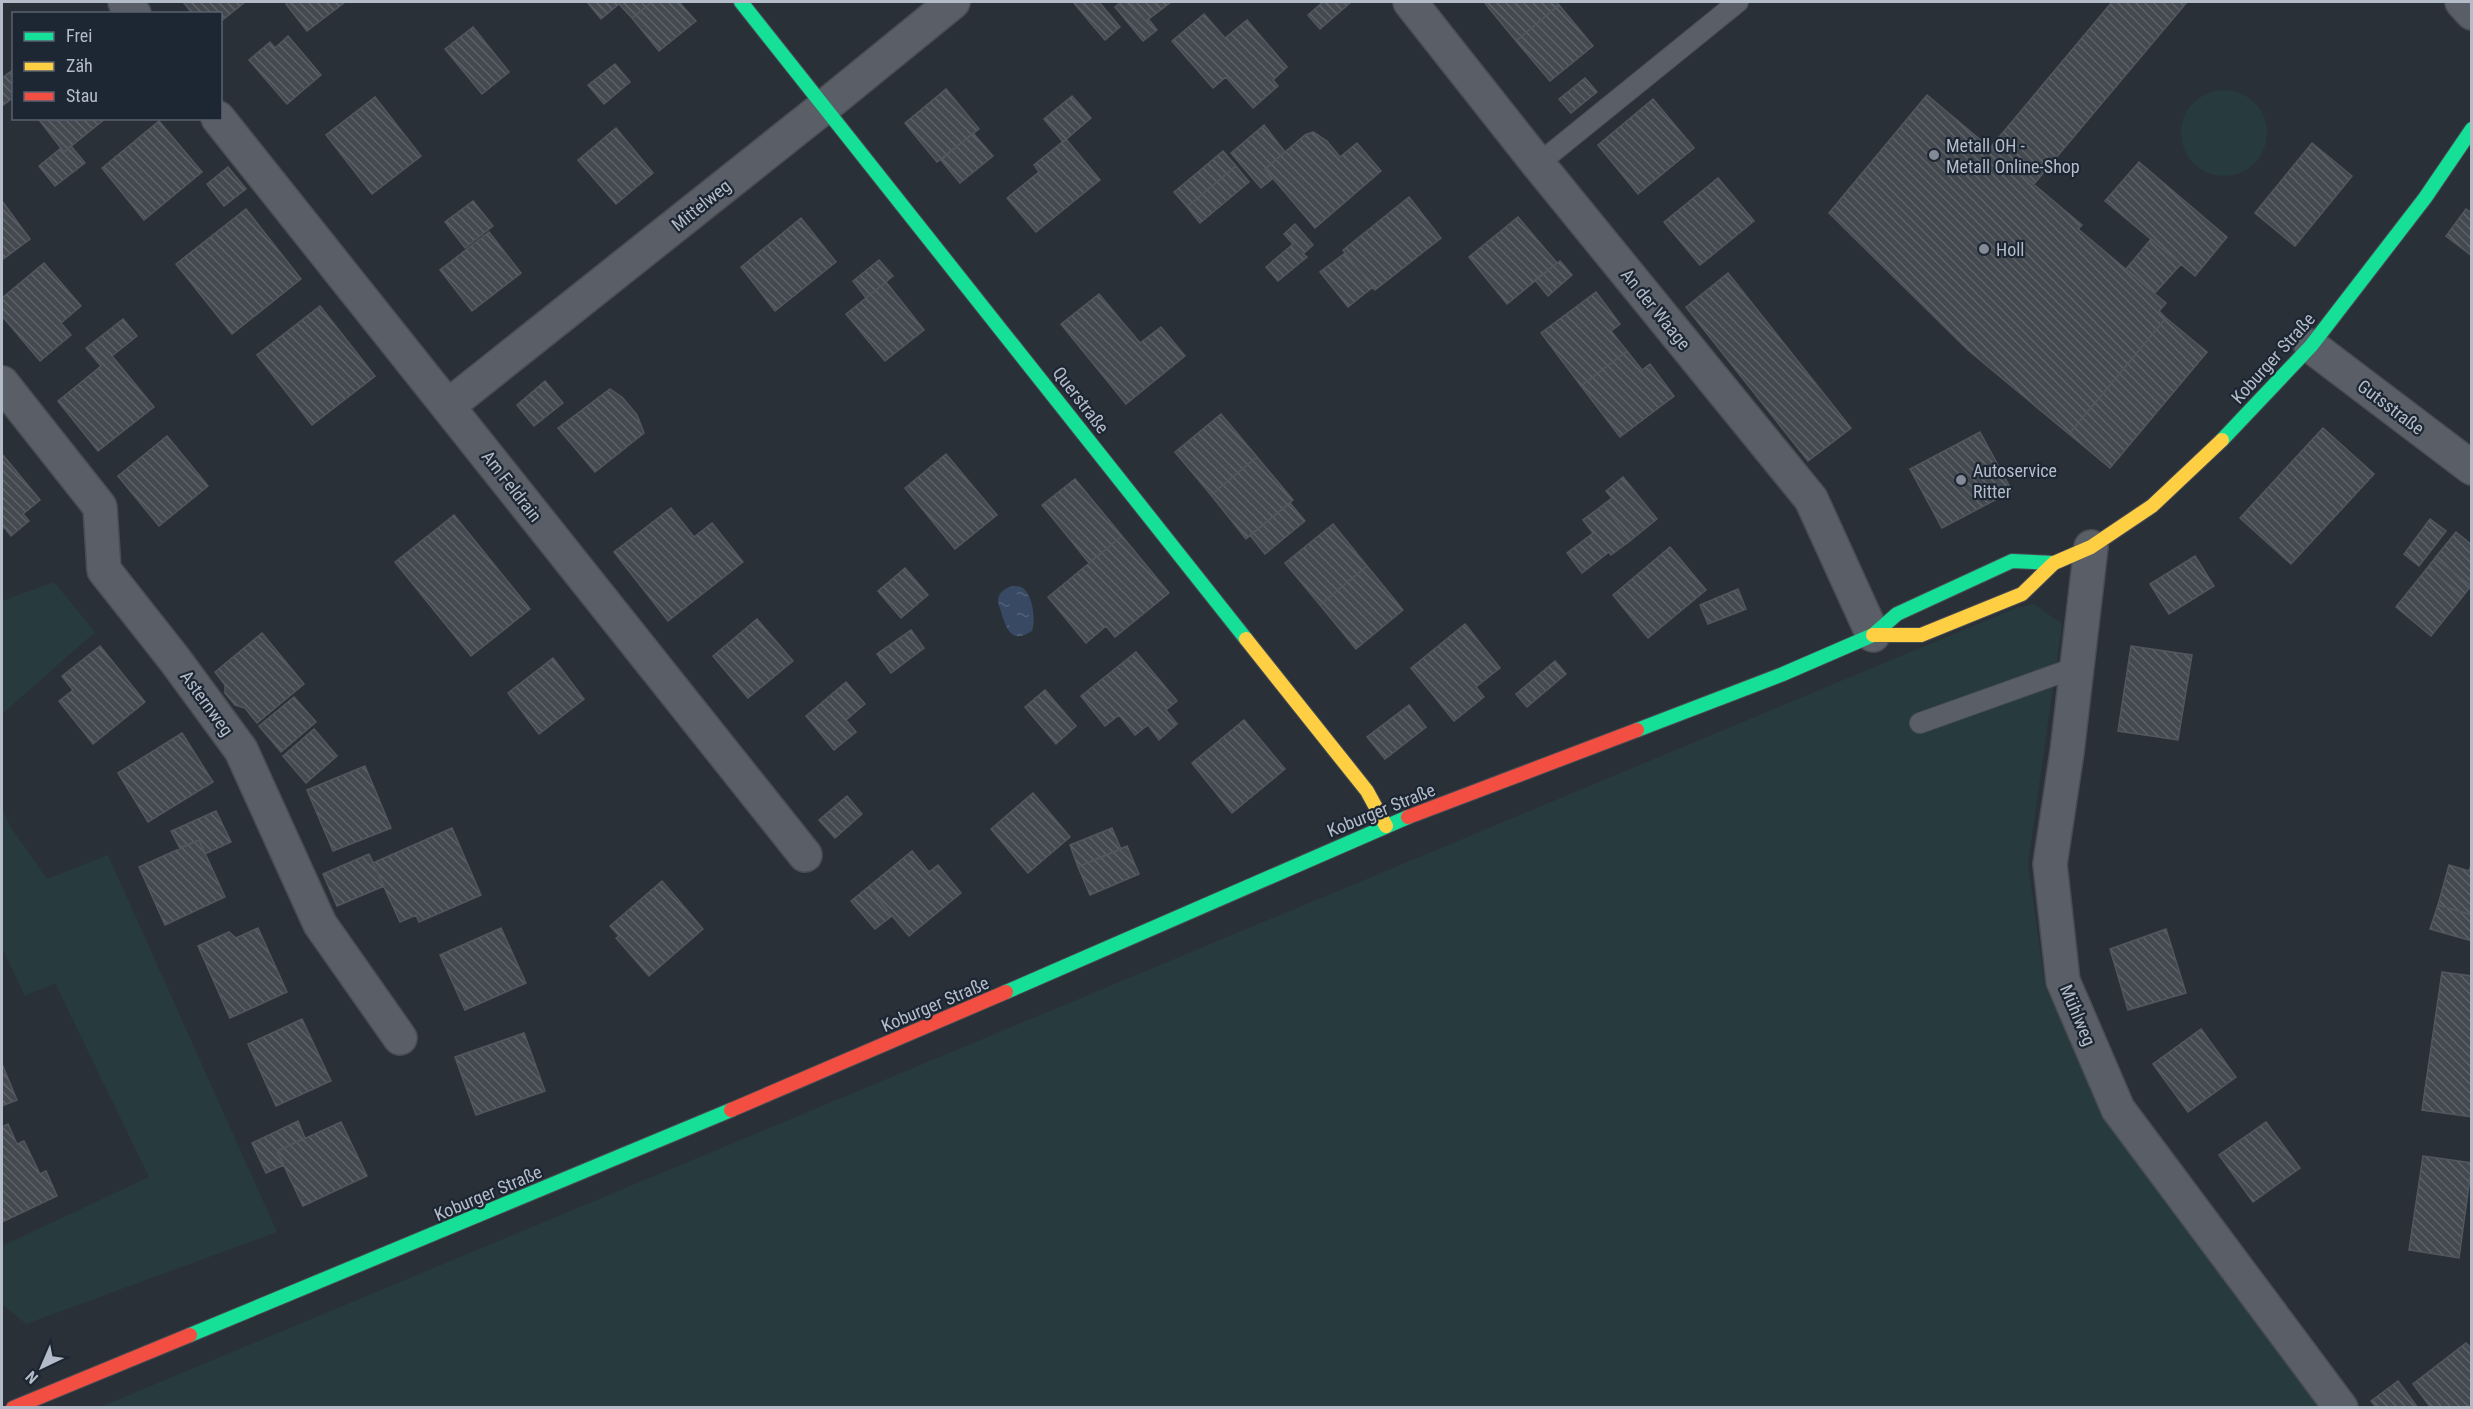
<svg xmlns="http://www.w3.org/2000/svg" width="2473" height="1409" font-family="'Roboto Condensed',sans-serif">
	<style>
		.green { fill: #273a3e }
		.water { fill: url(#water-ripples) }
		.building { fill: url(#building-back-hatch); stroke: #52575f; stroke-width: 1.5 }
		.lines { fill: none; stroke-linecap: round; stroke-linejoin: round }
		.lane-casing { stroke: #484c53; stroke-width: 22 }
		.street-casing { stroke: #484c53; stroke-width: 36 }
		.fast-casing { stroke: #484c53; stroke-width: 16 }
		.slow-casing { stroke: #484c53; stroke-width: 16 }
		.jam-casing { stroke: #484c53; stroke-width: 16 }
		.lane { stroke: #5a5e66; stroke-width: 20 }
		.street { stroke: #5a5e66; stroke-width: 33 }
		.fast { stroke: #16e098; stroke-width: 14 }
		.slow { stroke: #ffcf43; stroke-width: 14 }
		.jam { stroke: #f24e42; stroke-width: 14 }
		.poi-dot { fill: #848b96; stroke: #1d2633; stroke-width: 2 }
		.labels { text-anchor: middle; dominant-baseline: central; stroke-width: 4.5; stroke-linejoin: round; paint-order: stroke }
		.poi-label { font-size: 18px; fill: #b4bcc9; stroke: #1d2633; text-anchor: start }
		.street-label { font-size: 18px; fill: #b4bcc9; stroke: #1d2633 }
	</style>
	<defs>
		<pattern id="water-ripples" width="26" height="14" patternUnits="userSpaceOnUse" patternTransform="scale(1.5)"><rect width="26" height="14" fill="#384963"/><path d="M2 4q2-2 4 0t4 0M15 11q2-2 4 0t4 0" fill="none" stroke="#526178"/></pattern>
		<pattern id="building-back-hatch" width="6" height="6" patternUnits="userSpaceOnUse" patternTransform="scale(1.5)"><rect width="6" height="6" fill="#444950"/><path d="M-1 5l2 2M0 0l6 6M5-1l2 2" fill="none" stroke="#5d6168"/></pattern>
	</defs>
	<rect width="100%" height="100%" fill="#2a3038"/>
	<path class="green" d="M2181 133a43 43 0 1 1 86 0a43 43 0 1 1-86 0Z
		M54 582 95 632 2 714V601Z
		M2034 604 2062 624 2028 864 2045 986 2103 1114 2320 1408H98L2016 608Z
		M2 808 10 826 47 879 108 855 277 1232 26 1324 2 1304V1246L149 1177 55 983 25 996 2 948Z"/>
	<path class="water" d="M1011 586C1013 586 1019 586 1021 587 1033 593 1036 620 1032 631 1013 643 1008 633 1002 615 1001 610 998 604 998 600 999 592 1005 589 1011 586Z"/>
	<path class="building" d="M183 2H245L220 22V14H193Z
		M288 2H345L307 31 286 4Z
		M587 2H652L632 18 619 4 601 19Z
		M652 2H679L696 21 659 51 632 18Z
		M1073 2H1099L1120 27 1105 40Z
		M1121 2H1130L1146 21 1149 20 1157 30 1143 41 1115 7Z
		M1130 2H1171L1146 21Z
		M1323 2 1350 3 1320 29 1308 15Z
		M1484 2H1556L1559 5 1516 41Z
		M2112 2H2187L2034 184 1990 148Z
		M1559 5 1593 46 1550 81 1516 41Z
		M1204 14 1225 38 1247 20 1287 67 1273 80 1278 86 1253 108 1226 77 1213 88 1172 41Z
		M473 27 509 72 482 94 445 49Z
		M288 36 321 75 287 104 249 60 270 42 275 48Z
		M615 64 630 82 604 104 588 85Z
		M13 70 14 97 2 106V78Z
		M1585 78 1597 92 1571 113 1559 99Z
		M946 89 979 129 937 162 905 123Z
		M1927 95 2082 225 2078 229 2166 303 2159 311 2166 318 2069 434 1968 350 1829 213Z
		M1072 96 1091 118 1063 142 1044 119Z
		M375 97 421 156 372 194 326 135Z
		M1653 99 1694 148 1638 194 1598 145Z
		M40 118H106L64 152 39 120Z
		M159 121 202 172 144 220 102 168Z
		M1264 125 1285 152 1265 169 1272 179 1261 188 1231 153Z
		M616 128 653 173 616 204 578 160Z
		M1313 132 1327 141 1340 157 1357 143 1381 171 1315 228 1265 169 1305 135Z
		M973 133 993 156 960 183 941 160Z
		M1066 139 1100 180 1036 232 1007 198 1039 172 1034 165Z
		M2312 143 2352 176 2295 246 2255 213Z
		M71 146 85 163 55 186 39 166 61 148 64 152Z
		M1223 151 1236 166 1187 207 1174 192Z
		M2139 162 2227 237 2195 276 2105 201Z
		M1236 166 1249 182 1200 223 1187 207Z
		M228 167 246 189 224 206 207 184Z
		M1718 178 1754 221 1700 265 1664 222Z
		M1409 197 1441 238 1375 290 1343 250Z
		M2 201 30 239 2 260Z
		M473 201 493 226 465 248 445 222Z
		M246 209 301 279 232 334 176 264Z
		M2466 209 2472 213V256L2446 236Z
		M1518 217 1557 263 1507 304 1469 257Z
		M801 218 836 262 775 311 741 267Z
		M1295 224 1313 245 1303 254 1307 257 1278 281 1266 267 1293 244 1284 234Z
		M489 232 521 273 472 311 440 270Z
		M2151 239 2181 264 2155 293 2126 269Z
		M1345 253 1373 287 1348 307 1320 272Z
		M879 260 893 276 866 298 853 281Z
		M1560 261 1572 275 1548 296 1535 280Z
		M44 263 81 306 61 323 71 335 40 361 2 316V298Z
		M1728 273 1851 428 1808 461 1686 307Z
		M886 282 924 330 885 361 846 314Z
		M1596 292 1620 324 1611 331 1627 351 1581 386 1541 333Z
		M1099 294 1140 343 1161 327 1185 356 1126 404 1061 324Z
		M320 306 375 376 312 425 257 355Z
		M2166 318 2207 352 2110 468 2069 434Z
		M123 319 137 336 112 356 154 407 98 451 58 401 101 366 86 348Z
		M1627 351 1642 370 1650 364 1674 396 1620 437 1581 386Z
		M545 381 563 403 534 426 517 405Z
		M610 389 622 397 637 415 644 433 595 472 558 428Z
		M1221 414 1257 457 1211 495 1175 452Z
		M2323 428 2374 474 2291 564 2240 518Z
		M1980 432 2012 491 1942 528 1910 469Z
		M167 436 208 486 159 526 118 476Z
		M2 454 40 500 23 514 29 521 11 536 4 527 2 529Z
		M946 454 997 515 955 549 905 488Z
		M1257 457 1293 500 1246 539 1211 495Z
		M1623 477 1657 519 1631 540 1603 505 1612 498 1606 491Z
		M1075 479 1122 536 1089 563 1042 505Z
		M1290 503 1305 521 1265 554 1250 535Z
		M1603 505 1631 540 1611 555 1609 552 1582 573 1567 553 1593 533 1583 520Z
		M671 508 694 537 712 523 743 562 668 621 614 552Z
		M454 515 530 609 471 656 395 562Z
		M2430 519 2446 531 2419 566 2404 554Z
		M1333 524 1367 566 1320 605 1285 563Z
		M2456 532 2472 545 2471 586 2435 558Z
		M1122 536 1169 593 1115 637 1106 626 1086 643 1048 597Z
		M1670 547 1706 590 1648 638 1613 595Z
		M2195 556 2214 586 2169 614 2150 584Z
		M2435 558 2471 586 2463 596 2428 567Z
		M1367 566 1403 610 1356 649 1320 605Z
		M2428 567 2463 596 2431 636 2396 607Z
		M905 568 928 595 901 618 878 591Z
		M1738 589 1746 609 1708 624 1700 605Z
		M757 619 793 661 748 698 713 656Z
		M1465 624 1500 668 1476 687 1484 697 1454 721 1411 668Z
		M911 630 924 648 891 673 877 654Z
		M262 633 304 684 257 723 245 708 235 705 225 693V685L215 672Z
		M100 646 145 702 93 744 59 701 73 690 62 676Z
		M2131 646 2192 655 2178 740 2118 731Z
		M1136 652 1177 701 1166 710 1177 724 1159 740 1148 725 1135 735 1119 715 1105 726 1081 696Z
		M553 658 584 699 539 734 508 693Z
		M1555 661 1566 674 1527 707 1516 694Z
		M846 682 865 704 846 720 856 732 834 750 806 716Z
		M1045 690 1076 726 1056 744 1025 707Z
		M294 697 316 722 281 752 259 726Z
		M1409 705 1426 727 1385 759 1367 737Z
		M1244 720 1285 769 1232 813 1192 763Z
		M314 729 337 756 306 783 283 756Z
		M182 733 213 782 148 822 118 773Z
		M365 766 391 828 333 851 307 790Z
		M1033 793 1070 837 1028 873 991 829Z
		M847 796 862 814 835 838 819 820Z
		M216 811 231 842 205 854 199 840 180 848 171 831Z
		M452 828 481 895 419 922 416 915 400 922 373 863Z
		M1112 828 1121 849 1078 867 1070 845Z
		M199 840 225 897 165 925 139 867Z
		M1127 846 1139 874 1090 895 1078 867Z
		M912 851 929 872 938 865 961 893 909 936 868 887Z
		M369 854 384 886 337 906 323 874Z
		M2472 862V915L2438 905 2449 865 2469 871Z
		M662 881 703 929 649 976 616 938 619 936 610 926Z
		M868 887 892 916 875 929 851 901Z
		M2438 905 2472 915V941L2430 929Z
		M258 928 287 992 230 1018 198 946 229 932 236 938Z
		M501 928 526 983 465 1010 440 955Z
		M2166 929 2186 993 2128 1010 2110 949Z
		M2442 972 2472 976V1117L2422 1110Z
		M302 1019 331 1081 276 1106 248 1044Z
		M2201 1029 2236 1077 2188 1112 2153 1064Z
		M524 1033 545 1091 476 1115 455 1057Z
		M2 1064 17 1100 2 1106Z
		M298 1121 305 1138 277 1151 284 1165 266 1173 252 1143Z
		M341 1122 367 1176 303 1206 277 1151Z
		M2266 1122 2300 1168 2253 1202 2219 1155Z
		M8 1124 17 1144 24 1141 40 1174 46 1171 57 1196 2 1222V1127Z
		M2423 1156 2472 1163 2459 1258 2409 1250Z
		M2466 1343 2472 1349V1408H2431L2413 1384Z
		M2398 1381 2418 1408H2377L2371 1401Z"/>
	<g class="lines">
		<defs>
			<path id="lane" d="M1538 164 1738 2
				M1920 723 2077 667"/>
			<path id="street" d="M125 2 134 14
				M1410 2 1538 164 1811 499 1873 635
				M2462 2 2472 13
				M218 118 805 855
				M2311 346 2472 468
				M2 383 100 507 104 570 175 660 241 750 320 924 400 1038
				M448 406 824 107 953 2
				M2091 547 2067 752 2050 864 2063 981 2118 1109 2341 1408"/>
			<path id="fast" d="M741 2 1246 639
				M2222 440 2311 346 2425 198 2472 129
				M1637 730 1783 674 1873 635 1897 614 2012 561 2054 563
				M1006 992 1408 817
				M190 1335 731 1110"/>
			<path id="slow" d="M1873 635H1921L2022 594 2054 563 2091 547 2152 506 2222 440
				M1246 639 1367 791 1386 826"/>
			<path id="jam" d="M1408 817 1637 730
				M731 1110 1006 992
				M13 1408 190 1335"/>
		</defs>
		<use href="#lane" class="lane-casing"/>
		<use href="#street" class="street-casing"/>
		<use href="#fast" class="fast-casing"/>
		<use href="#slow" class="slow-casing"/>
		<use href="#jam" class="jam-casing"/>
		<use href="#lane" class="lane"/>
		<use href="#street" class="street"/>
		<use href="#fast" class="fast"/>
		<use href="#slow" class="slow"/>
		<use href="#jam" class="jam"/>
	</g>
	<g class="poi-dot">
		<circle cx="1934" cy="155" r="6"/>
		<circle cx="1984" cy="249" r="6"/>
		<circle cx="1961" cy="480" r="6"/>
	</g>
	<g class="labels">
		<g class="poi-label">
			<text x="1946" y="145">Metall OH -<tspan x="1946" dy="21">Metall Online-Shop</tspan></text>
			<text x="1996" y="249">Holl</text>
			<text x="1973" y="470">Autoservice<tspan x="1973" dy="21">Ritter</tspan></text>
		</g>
		<g class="street-label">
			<text transform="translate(701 205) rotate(-39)">Mittelweg</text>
			<text transform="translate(1656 309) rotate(51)">An der Waage</text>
			<text transform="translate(2273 358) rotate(-48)">Koburger Straße</text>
			<text transform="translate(1081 400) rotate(52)">Querstraße</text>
			<text transform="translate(2391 407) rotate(37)">Gutsstraße</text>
			<text transform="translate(512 486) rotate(52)">Am Feldrain</text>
			<text transform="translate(207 703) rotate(54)">Asternweg</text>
			<text transform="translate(1381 810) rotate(-22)">Koburger Straße</text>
			<text transform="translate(935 1004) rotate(-23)">Koburger Straße</text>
			<text transform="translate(2078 1015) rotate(67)">Mühlweg</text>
			<text transform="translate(488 1193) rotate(-23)">Koburger Straße</text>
		</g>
	</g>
	<rect width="2473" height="1409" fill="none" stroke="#b4bcc9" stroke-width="6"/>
	<rect x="12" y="12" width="210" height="108" fill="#1d2633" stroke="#59626f" stroke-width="1.5"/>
	<rect x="24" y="32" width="30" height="9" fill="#16e098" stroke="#59626f" stroke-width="1.5"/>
	<text x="66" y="42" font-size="18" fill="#b4bcc9">Frei</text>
	<rect x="24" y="62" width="30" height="9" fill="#ffcf43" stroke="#59626f" stroke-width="1.5"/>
	<text x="66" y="72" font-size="18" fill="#b4bcc9">Zäh</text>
	<rect x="24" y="92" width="30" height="9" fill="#f24e42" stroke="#59626f" stroke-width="1.5"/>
	<text x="66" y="102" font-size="18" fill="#b4bcc9">Stau</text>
	<g transform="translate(42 1367) rotate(224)" stroke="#1d2633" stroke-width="4.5" paint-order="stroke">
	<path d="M0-4.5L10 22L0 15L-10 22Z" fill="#b4bcc9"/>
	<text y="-9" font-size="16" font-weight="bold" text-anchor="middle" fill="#b4bcc9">N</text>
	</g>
</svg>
